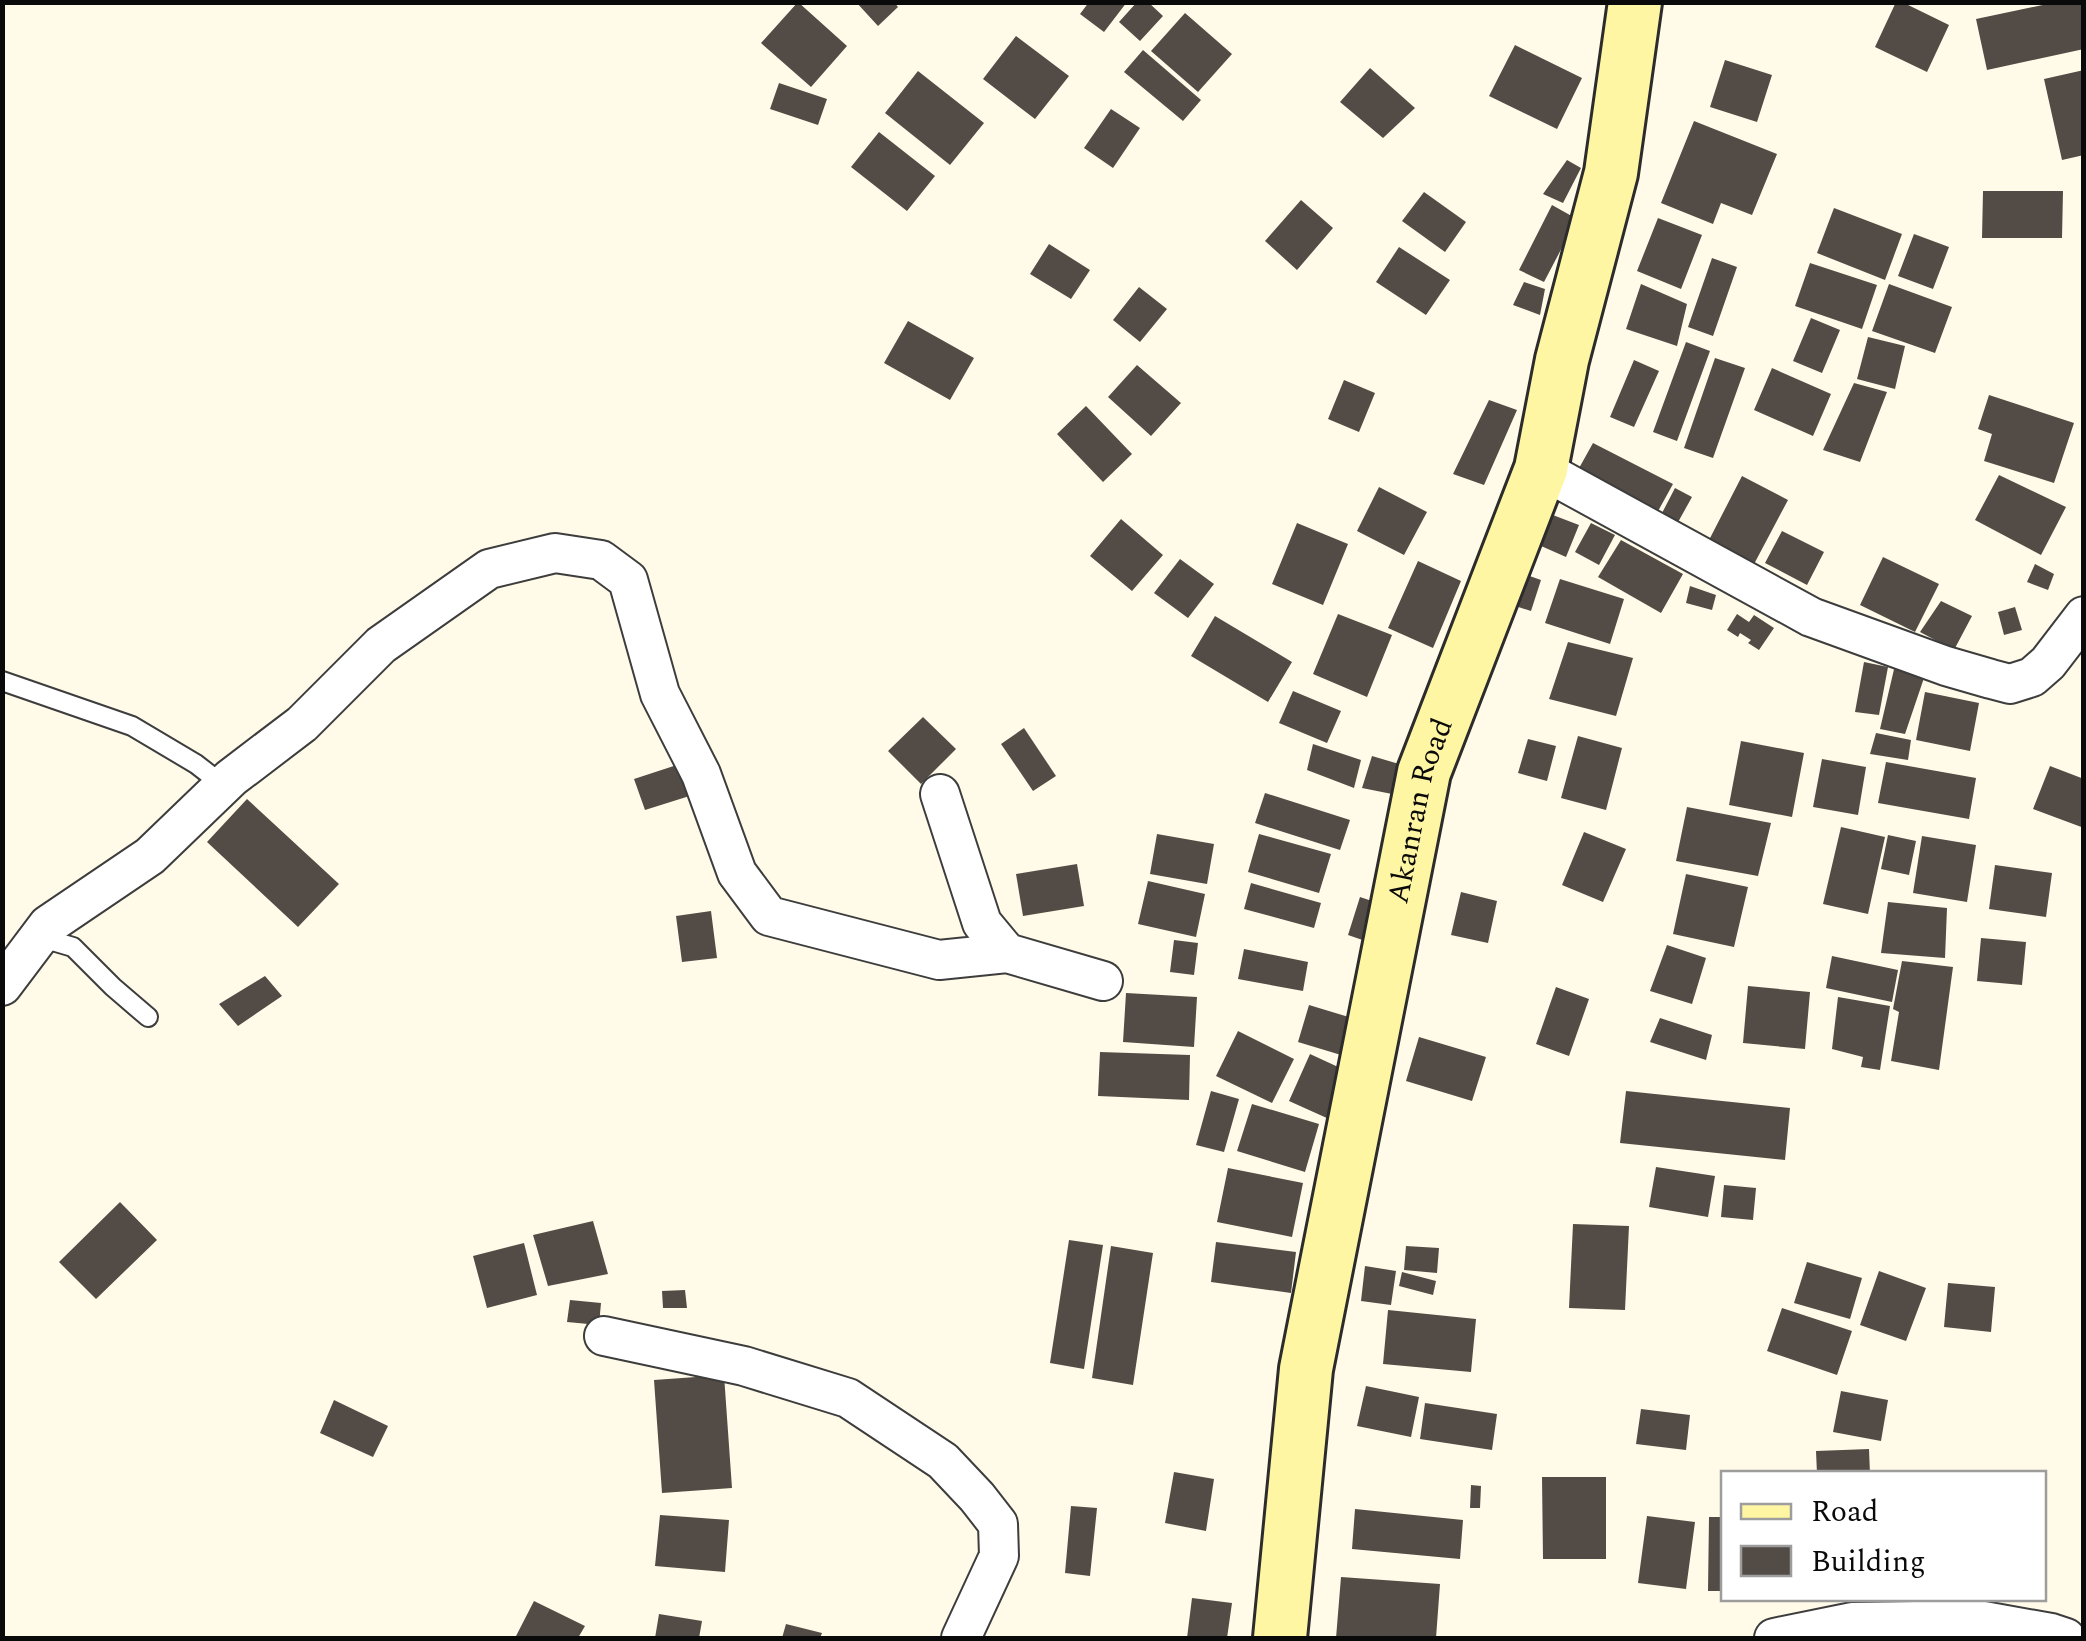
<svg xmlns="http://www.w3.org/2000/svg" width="2086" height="1641" font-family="Spectral,serif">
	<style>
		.building { fill: #534c46 }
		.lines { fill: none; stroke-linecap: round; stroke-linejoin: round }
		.lane-casing { stroke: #3d3d3d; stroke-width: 22 }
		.street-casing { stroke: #3d3d3d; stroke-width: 42 }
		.secondary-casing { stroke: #2c2c2c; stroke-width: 58 }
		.lane { stroke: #fff; stroke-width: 18 }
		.street { stroke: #fff; stroke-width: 38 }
		.secondary { stroke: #fff6a3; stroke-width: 52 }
		.labels { text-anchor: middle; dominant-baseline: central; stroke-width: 10; stroke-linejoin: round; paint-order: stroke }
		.street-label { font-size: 30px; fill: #0a0a0a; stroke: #fff }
	</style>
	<rect width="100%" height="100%" fill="#fffbe8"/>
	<path class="building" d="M798 2 847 46 811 87 761 43Z
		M856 2H894L898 7 878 26Z
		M1089 2H1127L1104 32 1080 14Z
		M1137 2H1148L1163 16 1140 41 1119 22Z
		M1896 2H1902L1949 25 1927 72 1875 47Z
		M2057 2H2084V49L1987 70 1976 19Z
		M1185 13 1232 54 1198 92 1151 51Z
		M1016 36 1069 76 1035 119 983 79Z
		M1515 45 1582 78 1557 129 1489 96Z
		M1143 50 1201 100 1183 121 1124 72Z
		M1725 60 1772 75 1757 122 1710 107Z
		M1370 68 1415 108 1383 138 1340 102Z
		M2084 70V155L2062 160 2044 79Z
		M918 71 984 123 950 165 885 113Z
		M779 83 827 99 818 125 770 109Z
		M1111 109 1140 128 1113 168 1084 148Z
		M1694 121 1777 154 1752 215 1721 203 1713 224 1661 203Z
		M879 132 935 176 907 211 851 167Z
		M1567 160 1581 168 1563 203 1543 194Z
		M1983 191H2063L2062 238H1982Z
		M1424 192 1466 222 1445 252 1402 221Z
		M1301 200 1333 228 1297 270 1265 241Z
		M1552 205 1577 219 1544 282 1519 270Z
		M1834 208 1902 234 1885 280 1817 253Z
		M1658 218 1702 235 1681 289 1637 271Z
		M1914 234 1949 247 1933 289 1898 276Z
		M1049 244 1090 270 1071 299 1030 274Z
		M1399 247 1450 280 1426 315 1376 282Z
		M1712 258 1737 267 1713 336 1688 327Z
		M1810 263 1877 285 1862 329 1795 306Z
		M1524 282 1545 289 1540 315 1513 305Z
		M1641 284 1687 304 1677 346 1626 329Z
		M1889 284 1952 307 1935 353 1872 331Z
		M1139 287 1167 309 1140 342 1113 320Z
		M1811 318 1840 330 1822 373 1793 361Z
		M908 321 974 358 950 400 884 363Z
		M1868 337 1905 346 1895 389 1857 379Z
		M1686 342 1710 351 1677 441 1653 432Z
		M1715 358 1745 368 1713 458 1684 448Z
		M1634 360 1659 371 1634 427 1610 417Z
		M1137 365 1181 403 1151 436 1108 397Z
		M1772 368 1831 394 1813 436 1754 410Z
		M1344 380 1375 393 1359 432 1328 419Z
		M1854 383 1887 392 1860 462 1823 450Z
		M1989 395 2074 423 2054 483 1984 461 1992 434 1978 429Z
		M1489 400 1517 410 1484 485 1453 474Z
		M1086 406 1132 454 1103 482 1057 434Z
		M1593 443 1673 484 1657 513 1578 470Z
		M1999 475 2066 507 2041 555 1975 520Z
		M1742 476 1788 500 1753 566 1708 542Z
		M1379 487 1427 512 1404 555 1357 531Z
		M1675 488 1692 497 1677 524 1661 515Z
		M1545 512 1579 525 1566 557 1532 542Z
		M1121 519 1163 555 1132 591 1090 556Z
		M1297 523 1348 544 1323 605 1272 584Z
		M1591 523 1615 535 1599 565 1575 552Z
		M1782 531 1824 552 1807 585 1765 563Z
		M1621 540 1683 574 1661 613 1598 577Z
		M1883 557 1939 584 1915 632 1860 605Z
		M1180 559 1214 584 1188 618 1154 593Z
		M1418 561 1461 581 1433 648 1388 628Z
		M2035 564 2054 574 2048 590 2027 582Z
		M1513 570 1541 580 1531 611 1503 602Z
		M1560 579 1624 599 1610 644 1545 623Z
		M1690 586 1716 595 1712 610 1686 603Z
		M1941 601 1972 616 1954 650 1920 632Z
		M2015 607 2022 630 2004 635 1998 612Z
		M1338 614 1392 635 1367 697 1313 674Z
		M1737 614 1749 622 1754 615 1774 628 1759 650 1748 643 1751 640 1740 633 1738 637 1727 630Z
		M1215 616 1292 662 1268 702 1191 656Z
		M1568 642 1633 658 1616 716 1549 699Z
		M1864 662 1888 667 1879 715 1855 712Z
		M1895 665 1925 675 1905 734 1880 729Z
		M1293 691 1341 711 1327 743 1279 723Z
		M1925 692 1979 703 1970 751 1916 740Z
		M923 717 956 749 921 784 888 751Z
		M1024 728 1056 776 1033 791 1001 744Z
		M1876 733 1911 740 1908 760 1870 754Z
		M1578 736 1622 748 1606 810 1561 798Z
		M1528 739 1556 746 1547 781 1518 773Z
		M1741 741 1804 753 1792 817 1729 805Z
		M1313 744 1361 760 1354 788 1307 770Z
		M1372 756 1399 764 1392 794 1362 788Z
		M1822 759 1866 767 1858 815 1813 807Z
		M689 761 699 793 645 810 634 779Z
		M1886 762 1976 778 1969 819 1878 803Z
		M2050 766 2084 779V828L2033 809Z
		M1265 793 1350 820 1340 850 1255 823Z
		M247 799 339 884 298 927 207 842Z
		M1687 807 1771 823 1758 876 1676 861Z
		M1841 827 1885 837 1868 914 1823 904Z
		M1584 832 1626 849 1603 902 1562 885Z
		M1157 834 1214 844 1207 884 1150 874Z
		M1259 834 1331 854 1319 893 1248 872Z
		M1888 835 1916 841 1909 875 1881 869Z
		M1922 836 1976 845 1967 902 1913 893Z
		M1077 864 1084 906 1023 916 1016 874Z
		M1995 865 2052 873 2046 917 1989 909Z
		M1686 874 1748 887 1734 947 1673 934Z
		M1148 881 1205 894 1196 937 1138 924Z
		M1251 883 1321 903 1314 928 1244 909Z
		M1461 892 1497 901 1488 943 1451 935Z
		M1360 897 1390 907 1377 945 1348 935Z
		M1888 902 1947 908 1945 958 1881 953Z
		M711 911 717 958 682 962 676 916Z
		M1981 938 2026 942 2022 985 1977 981Z
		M1174 940 1198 943 1194 975 1170 972Z
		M1667 945 1706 958 1692 1004 1650 991Z
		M1244 949 1308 962 1303 991 1238 979Z
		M1832 956 1898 970 1892 1002 1826 988Z
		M1902 961 1953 967 1939 1070 1891 1061 1899 1012 1893 1009Z
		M265 976 282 996 238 1026 219 1004Z
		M1748 986 1810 992 1805 1049 1743 1043Z
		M1556 987 1589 999 1569 1056 1536 1044Z
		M1126 993 1197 997 1194 1047 1123 1042Z
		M1838 997 1890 1006 1880 1070 1861 1067 1863 1057 1832 1049Z
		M1309 1005 1352 1018 1341 1055 1298 1042Z
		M1660 1018 1712 1035 1706 1060 1650 1042Z
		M1238 1031 1294 1059 1272 1103 1216 1076Z
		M1419 1037 1486 1057 1472 1101 1406 1081Z
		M1100 1052 1190 1055 1189 1100 1098 1096Z
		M1310 1054 1349 1072 1329 1119 1289 1101Z
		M1211 1091 1239 1099 1224 1152 1196 1145Z
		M1626 1091 1790 1108 1785 1160 1620 1143Z
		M1252 1104 1319 1124 1305 1172 1237 1151Z
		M1656 1167 1715 1176 1708 1217 1649 1207Z
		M1228 1168 1303 1183 1292 1237 1217 1222Z
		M1724 1185 1756 1188 1753 1220 1721 1217Z
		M120 1202 157 1240 96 1299 59 1262Z
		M593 1221 608 1274 548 1286 533 1235Z
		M1573 1224 1629 1226 1625 1310 1569 1308Z
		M1069 1240 1103 1245 1084 1369 1050 1363Z
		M1216 1242 1296 1252 1291 1293 1211 1282Z
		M524 1243 537 1295 487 1308 473 1256Z
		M1111 1246 1153 1253 1133 1385 1092 1378Z
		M1406 1246 1439 1248 1437 1273 1404 1270Z
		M1807 1262 1862 1278 1850 1319 1794 1303Z
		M1365 1266 1396 1271 1391 1305 1361 1301Z
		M1879 1271 1926 1288 1906 1341 1860 1325Z
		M1402 1272 1436 1281 1433 1295 1399 1286Z
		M1948 1283 1995 1287 1991 1332 1944 1327Z
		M685 1290 687 1308H663L662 1291Z
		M570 1300 601 1303 599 1325 567 1322Z
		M1782 1308 1852 1331 1837 1375 1767 1351Z
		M1388 1310 1476 1319 1471 1372 1383 1364Z
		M724 1375 732 1488 662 1493 654 1380Z
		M1366 1386 1419 1397 1411 1437 1357 1426Z
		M1841 1391 1888 1400 1881 1441 1833 1432Z
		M334 1400 388 1426 373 1457 320 1433Z
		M1425 1403 1497 1414 1492 1450 1420 1439Z
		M1641 1409 1690 1415 1686 1450 1636 1444Z
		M1869 1449 1870 1474H1817L1816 1451Z
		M1174 1472 1214 1479 1206 1531 1165 1523Z
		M1542 1477H1606V1559H1543Z
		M1471 1485 1481 1486 1480 1508H1470Z
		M1071 1506 1097 1508 1090 1576 1065 1573Z
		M1355 1509 1463 1520 1460 1559 1352 1549Z
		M660 1515 729 1520 725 1572 655 1566Z
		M1647 1516 1695 1522 1686 1589 1638 1583Z
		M1709 1517H1724V1591H1708Z
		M1341 1577 1440 1584 1436 1638H1336Z
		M1192 1598 1232 1603 1227 1638H1187Z
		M534 1601 585 1626 578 1638H515Z
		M659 1614 702 1621 699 1638H655Z
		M786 1624 822 1633 820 1638H782Z"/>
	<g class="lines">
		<defs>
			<path id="lane" d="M2 681 132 726 196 764 223 785
				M39 937 73 947 113 987 148 1017"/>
			<path id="street" d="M1541 469 1811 617 1946 666 1991 679 2010 684 2032 677 2048 663 2084 616
				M940 794 982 923 1007 953
				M2 986 48 925 150 856 231 778 302 724 381 645 489 569 555 553 601 560 628 580 660 694 701 774 737 873 769 916 939 960 1007 953 1103 981
				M604 1336 744 1366 848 1398 943 1461 977 1497 998 1524 999 1556 961 1638
				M1774 1638 1852 1622 1978 1620 2051 1633 2066 1638"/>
			<g id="secondary">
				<path id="s1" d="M1280 1638 1306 1369 1424 772 1541 469 1562 360 1611 173 1635 2"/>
			</g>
		</defs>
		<use href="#lane" class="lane-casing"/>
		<use href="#street" class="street-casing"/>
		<use href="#secondary" class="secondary-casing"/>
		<use href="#lane" class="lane"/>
		<use href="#street" class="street"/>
		<use href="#secondary" class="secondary"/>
	</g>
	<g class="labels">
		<g class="street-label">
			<text stroke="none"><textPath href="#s1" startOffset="840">Akanran Road</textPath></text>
		</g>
	</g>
	<rect width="2086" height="1641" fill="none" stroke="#0a0a0a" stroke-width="10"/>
	<rect x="1721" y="1471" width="325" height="130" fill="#ffffff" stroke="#9d9d9d" stroke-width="2.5"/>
	<rect x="1741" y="1504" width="50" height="15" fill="#fff6a3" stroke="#9d9d9d" stroke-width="2.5"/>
	<text x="1811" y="1521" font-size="30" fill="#0a0a0a">Road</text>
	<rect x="1741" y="1546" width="50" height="30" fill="#534c46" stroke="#9d9d9d" stroke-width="2.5"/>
	<text x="1811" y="1571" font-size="30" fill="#0a0a0a">Building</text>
</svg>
